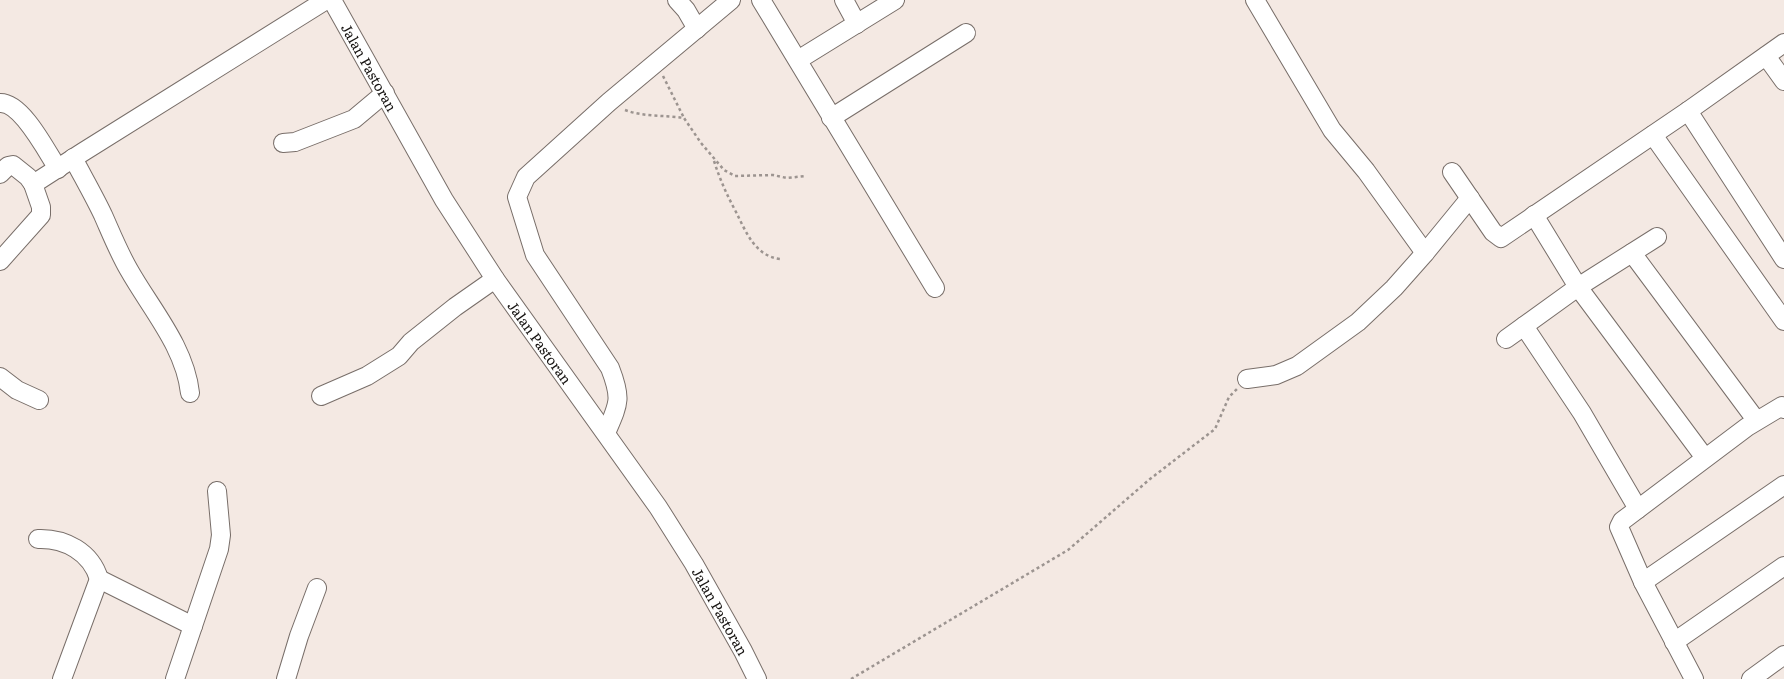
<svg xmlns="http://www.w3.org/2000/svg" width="1784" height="679" font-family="Literata,serif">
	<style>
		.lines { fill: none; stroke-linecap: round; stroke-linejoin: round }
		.minor-casing { stroke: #786e69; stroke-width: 20 }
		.path { stroke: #9c9490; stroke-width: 2.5; stroke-dasharray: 3 3; stroke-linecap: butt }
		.minor { stroke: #fff; stroke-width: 18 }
		.labels { text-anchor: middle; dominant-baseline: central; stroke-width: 3; stroke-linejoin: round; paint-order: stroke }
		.street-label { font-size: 14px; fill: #161311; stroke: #f4e9e3 }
	</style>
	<rect width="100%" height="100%" fill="#f4e9e3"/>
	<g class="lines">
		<defs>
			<g id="minor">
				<path id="s1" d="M332 0 444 200 495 279 658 507 694 564 743 651 757 679"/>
				<path d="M677 0 686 10 697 29"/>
				<path d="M761 0 935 288"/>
				<path d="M844 0 857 24"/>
				<path d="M1255 0 1332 130 1366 171 1425 253"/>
				<path d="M1766 56 1784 81"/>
				<path d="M798 60 895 0"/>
				<path d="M0 103C22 102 47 152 58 169"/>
				<path d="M1688 111 1784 259"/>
				<path d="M831 118 966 33"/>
				<path d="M1653 135 1784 321"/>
				<path d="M283 143 295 142 354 119 385 93"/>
				<path d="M73 158C83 177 94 196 103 215 111 233 119 253 129 270 151 309 185 347 190 393"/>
				<path d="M1452 172 1493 232 1501 238 1688 111 1784 43"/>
				<path d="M0 174 8 166 13 165 28 177 33 184 38 181 83 152 326 0"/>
				<path d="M1534 215 1578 287 1705 458"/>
				<path d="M1632 253 1756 420"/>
				<path d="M0 261 41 215V207L33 184"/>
				<path d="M1524 326 1582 413 1638 509"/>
				<path d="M1506 339 1578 287 1657 237"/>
				<path d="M0 377 17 390 39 400"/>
				<path d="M1247 379 1276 375 1297 366 1358 322 1394 288 1425 253 1470 198"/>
				<path d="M321 396 367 376 399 356 411 342 455 307 495 279"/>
				<path d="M606 433C619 403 622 399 610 368L535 255 517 197 526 177 609 102 731 0"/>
				<path d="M38 539C65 538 91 552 99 579"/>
				<path d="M1643 582 1784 485"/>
				<path d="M1674 642 1784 566"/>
				<path d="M62 679 99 579 193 626"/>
				<path d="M175 679 219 549 221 535 217 491"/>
				<path d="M286 679 299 636 317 588"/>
				<path d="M1694 679 1643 582 1619 527 1622 521 1747 427 1782 406 1784 409"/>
				<path d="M1751 679 1784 655"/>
			</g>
		</defs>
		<use href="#minor" class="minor-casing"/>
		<path class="path" d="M663 76 684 118
			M625 110C643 117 665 115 684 118L701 143 724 170 735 176 773 175 787 178 805 176
			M714 161C720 180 727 195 736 212 746 232 755 256 780 259
			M851 679 1068 550 1150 479 1215 429 1229 397 1237 389"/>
		<use href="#minor" class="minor"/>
	</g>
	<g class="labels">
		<g class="street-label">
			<text stroke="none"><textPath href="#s1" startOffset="77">Jalan Pastoran</textPath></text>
			<text stroke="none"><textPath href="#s1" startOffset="401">Jalan Pastoran</textPath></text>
			<text stroke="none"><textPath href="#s1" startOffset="725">Jalan Pastoran</textPath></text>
		</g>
	</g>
</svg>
